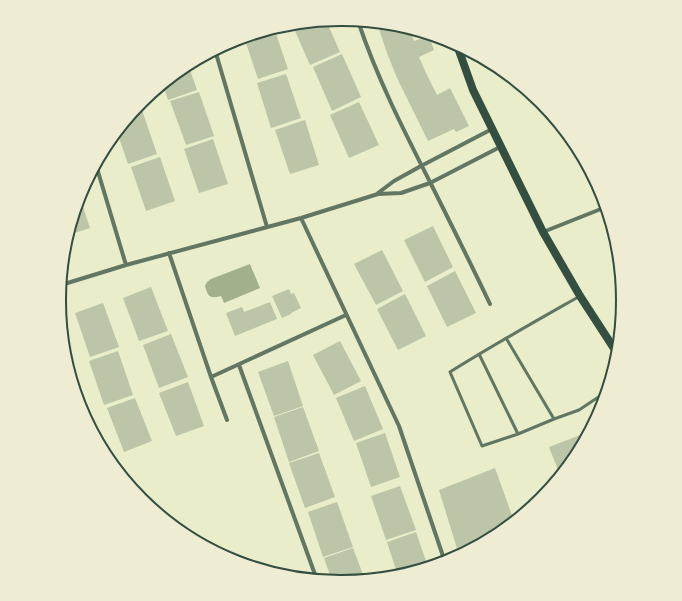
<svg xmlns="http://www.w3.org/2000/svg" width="682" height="601" font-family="Overpass,sans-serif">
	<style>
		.water { fill: #a3b18a }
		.building { fill: #bcc5a7 }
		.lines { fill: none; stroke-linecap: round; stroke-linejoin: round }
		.service { stroke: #617663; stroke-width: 3 }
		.minor { stroke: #617663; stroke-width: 4 }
		.secondary { stroke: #344e41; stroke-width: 8 }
		.rim { fill: none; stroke: #344e41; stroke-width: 2 }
	</style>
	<rect width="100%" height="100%" fill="#e9edc9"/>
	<path class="water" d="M250 264 260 288 224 303 221 296C210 299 208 297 205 286L207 282 211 279Z"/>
	<path class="building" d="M326 20 340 52 310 65 292 24Z
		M377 23 396 24 418 31 411 34 414 41 429 36 434 50 419 57 426 73 437 95 450 88 469 126 456 132 454 129 428 141 397 78 387 53Z
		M274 28 288 69 258 79 244 37Z
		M342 54 361 97 332 111 313 67Z
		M188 64 197 90 168 100 163 84 185 66Z
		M286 74 301 118 271 128 257 83Z
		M199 92 214 136 186 145 170 101Z
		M142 101 145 107 135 110 140 103Z
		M359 102 379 145 349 158 330 115Z
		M142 110 157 154 128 164 117 132 132 114Z
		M305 120 319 165 290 174 275 130Z
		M213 139 228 184 199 193 184 149Z
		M160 157 175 201 146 211 131 167Z
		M80 198 90 228 68 235Z
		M433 226 453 267 425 282 404 240Z
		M382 250 403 291 376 305 354 264Z
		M455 271 476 313 447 327 427 286Z
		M151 287 168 331 139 341 123 298Z
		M289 289 291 294 294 293 301 308 291 313V314L282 318 272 296Z
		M405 294 426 336 398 350 377 309Z
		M270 302 277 319 235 336 226 313 242 307 244 312Z
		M103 303 119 347 90 357 75 313Z
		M171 334 188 377 159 388 143 345Z
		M340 341 361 381 334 395 313 355Z
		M118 351 133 395 104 405 89 361Z
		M288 361 303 406 274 416 258 372Z
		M188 382 204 426 176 436 159 393Z
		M365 386 383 429 354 441 336 398Z
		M135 398 152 441 124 452 107 408Z
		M303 407 319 451 289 462 274 417Z
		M588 432 575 457 560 475 549 447Z
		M385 433 400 477 371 487 356 443Z
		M319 453 335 497 305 508 289 463Z
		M495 468 514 521 497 535 459 555 439 490Z
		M400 486 416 530 386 540 371 496Z
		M337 502 353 547 323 557 308 512Z
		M416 532 428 567 398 576 387 542Z
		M353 548 365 580 341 582 332 581 324 558Z"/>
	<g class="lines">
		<path class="service" d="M506 338 554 419 518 434 482 446 450 372C493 345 536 321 580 296
			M479 354 518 434
			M554 419 579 410 606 392"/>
		<path class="minor" d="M358 21C377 78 404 131 431 184 451 224 471 264 490 304
			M215 50 267 227
			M96 165 126 265
			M378 193 394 181 421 166 492 129
			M301 218 399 426 445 562
			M543 232 606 207
			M169 253 211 377 227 420
			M61 285 126 265 301 218 378 194 401 193 430 183 500 147
			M239 365 317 580
			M211 377 346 315"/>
		<path class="secondary" d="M457 45 473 90 543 232 580 296 617 353"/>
	</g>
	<path d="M0 0H682V601H0ZM340 26H342A274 274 0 0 1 616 300V301A274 274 0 0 1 342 575H340A274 274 0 0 1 66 301V300A274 274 0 0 1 340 26Z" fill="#eeecd3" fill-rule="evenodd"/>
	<path class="rim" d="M340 26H342A274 274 0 0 1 616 300V301A274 274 0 0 1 342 575H340A274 274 0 0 1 66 301V300A274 274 0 0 1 340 26Z"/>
</svg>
